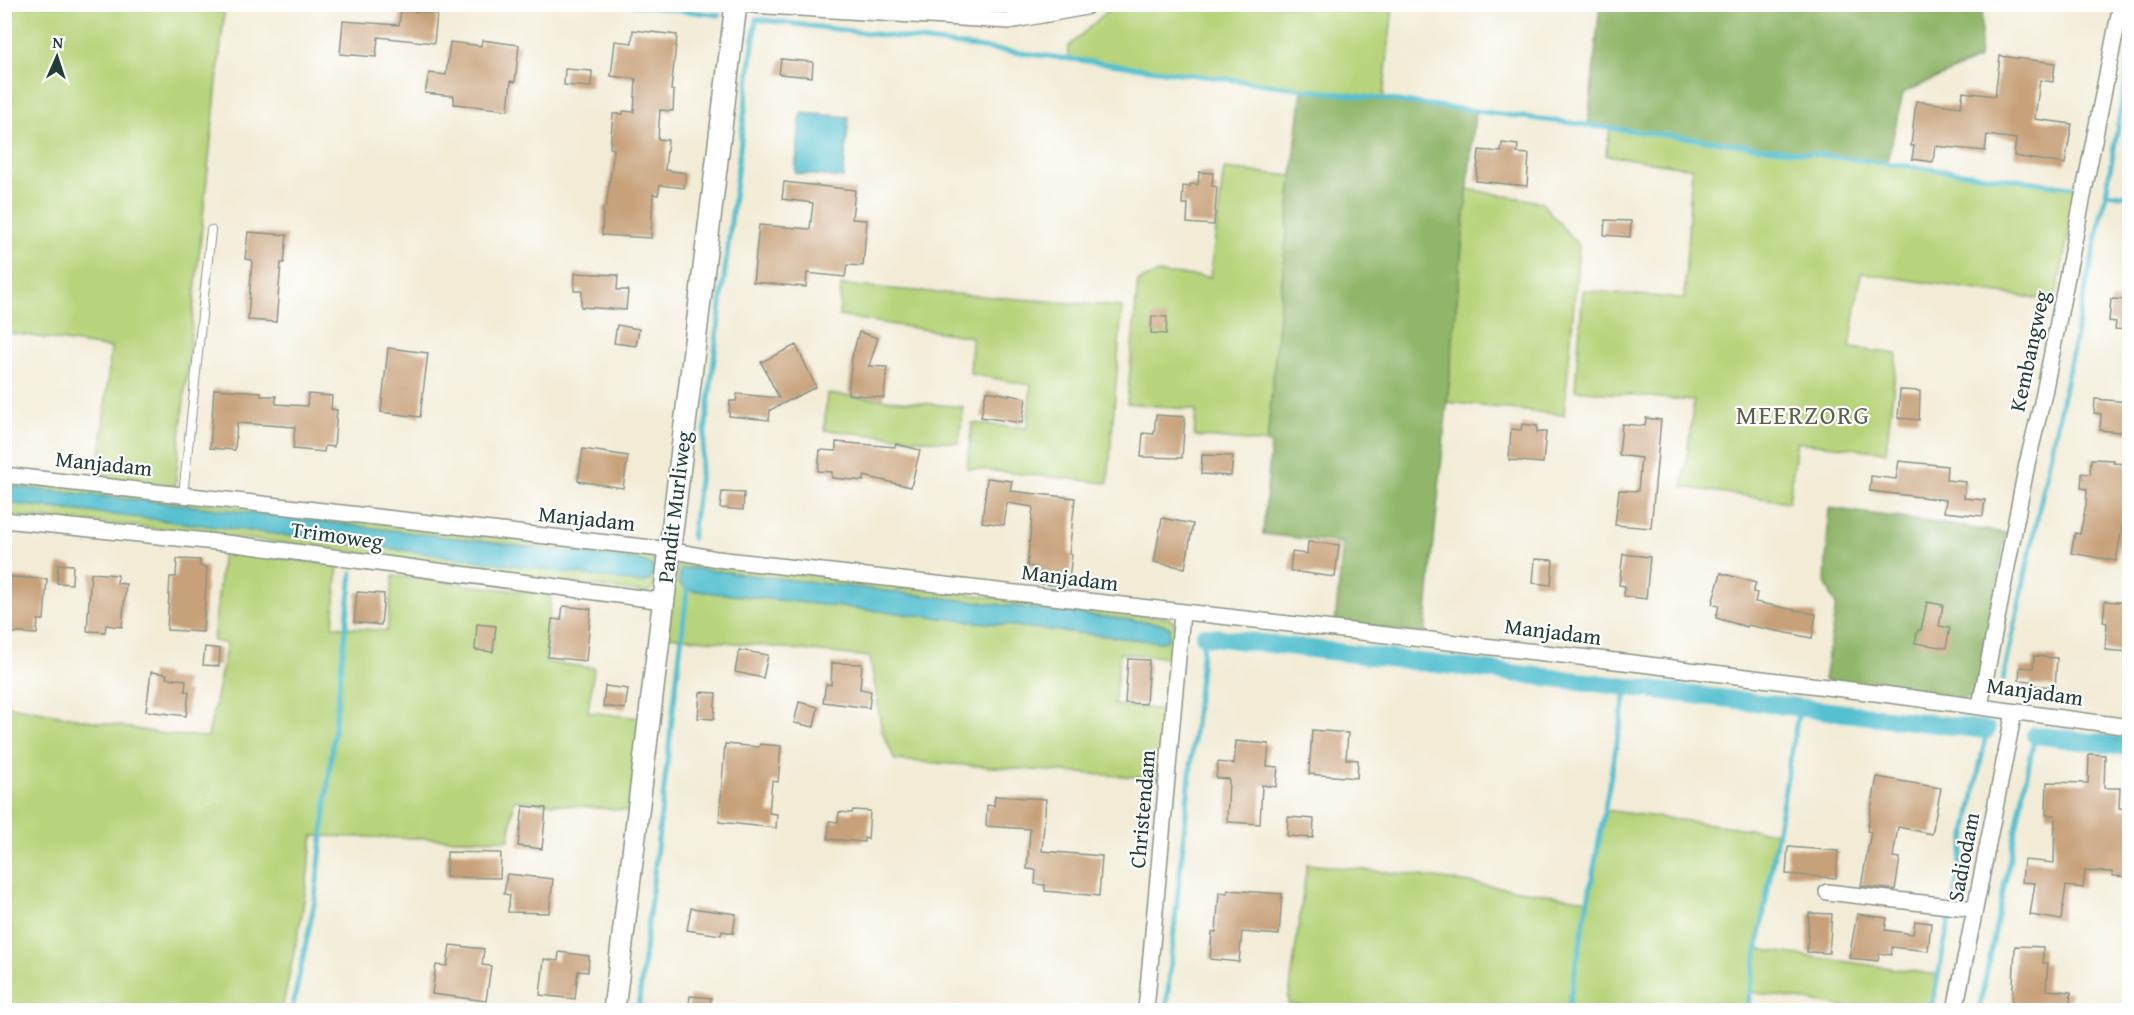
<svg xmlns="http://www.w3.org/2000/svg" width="2134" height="1015" font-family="'Gentium Book Plus',serif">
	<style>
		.green { fill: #b7d47b; stroke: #6b8858; stroke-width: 1.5; fill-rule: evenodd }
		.forest { fill: #91b66b; stroke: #587a50; stroke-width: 1.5 }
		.water { fill: #55c0cf; stroke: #3a7e82; stroke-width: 1.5 }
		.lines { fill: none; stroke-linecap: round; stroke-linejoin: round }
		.stream { stroke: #55c0cf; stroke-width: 5 }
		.canal { stroke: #55c0cf; stroke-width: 18 }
		.building { fill: #c7a179 }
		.lane-casing { stroke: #889486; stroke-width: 10 }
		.street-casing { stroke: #889486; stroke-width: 18 }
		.secondary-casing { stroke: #889486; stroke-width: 24 }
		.lane { stroke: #fff; stroke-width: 8 }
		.street { stroke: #fff; stroke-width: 15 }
		.secondary { stroke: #fff; stroke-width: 21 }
		.labels { text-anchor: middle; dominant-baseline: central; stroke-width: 4.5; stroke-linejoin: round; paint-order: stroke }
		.street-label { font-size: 22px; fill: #1f3d34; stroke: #fff }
		.quarter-label { font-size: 26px; letter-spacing: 1.5px; fill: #5a604c; stroke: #fff }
	</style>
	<rect width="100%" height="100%" fill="#fff"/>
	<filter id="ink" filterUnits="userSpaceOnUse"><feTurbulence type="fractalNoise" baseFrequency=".0167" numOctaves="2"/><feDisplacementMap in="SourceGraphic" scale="12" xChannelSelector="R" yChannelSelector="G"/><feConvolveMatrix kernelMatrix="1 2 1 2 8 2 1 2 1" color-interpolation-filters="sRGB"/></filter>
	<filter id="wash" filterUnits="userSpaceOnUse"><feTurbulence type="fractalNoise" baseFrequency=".008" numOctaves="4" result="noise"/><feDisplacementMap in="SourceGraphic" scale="24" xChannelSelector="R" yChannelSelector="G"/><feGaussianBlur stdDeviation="1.35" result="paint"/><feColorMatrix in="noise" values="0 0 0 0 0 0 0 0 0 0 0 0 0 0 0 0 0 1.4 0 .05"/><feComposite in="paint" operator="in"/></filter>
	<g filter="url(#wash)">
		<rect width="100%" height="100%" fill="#f2ecd7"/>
		<path class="green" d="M4 5H225L175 486 98 478 111 348 5 332Z
			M1114 5H1393L1383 99 1068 59V47Z
			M2127 5H2129V47L2119 43Z
			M1610 128 2078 188 2055 301 1861 273 1850 348 1897 354 1886 452 1797 442 1789 502 1683 487 1694 401 1575 390 1583 290 1684 299 1692 168 1606 155Z
			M1224 169 1292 176 1267 443 1194 436 1196 410 1127 403 1138 281 1158 273 1210 277Z
			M1467 189 1541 202 1579 246 1564 415 1447 402Z
			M841 285 1122 307 1108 483 967 468 972 423 1027 428 1031 385 970 374 972 337 839 316Z
			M827 394 963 407 959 443 824 430Z
			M5 479 648 554 659 566C657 579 658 589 645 593L309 546 133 526 5 515V503L174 521 401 549 643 561 177 504 5 486Z
			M223 551 338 565 333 626 387 631 393 576 551 595 545 662 594 668 588 712 639 718 629 811 514 800 509 840 313 836 302 914 282 1010H5L4 705 169 735 208 737 227 644 213 641Z
			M684 562 702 563 1169 618 1175 624 1173 658 1120 653 1114 705 1167 710 1162 779 895 760 882 731 870 657 668 636 677 565ZM692 568 1163 624 1170 628 1168 640 1161 642 689 590 679 583 681 569Z
			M1604 810 1778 833 1758 949 1938 975 1931 1010H1866L1751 992 1747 1010H1333L1288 1004 1307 864 1407 874 1588 900Z"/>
		<path class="forest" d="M1600 4H1983V5L1979 59 1903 93 1887 163 1588 125Z
			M1302 89 1475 111 1425 634 1335 624 1343 543 1263 534 1271 444 1267 443 1292 176Z
			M1829 508 2006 533 1978 689 1973 697 1964 699 1824 680 1836 605 1825 582Z"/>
		<path class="water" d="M801 113 849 117 843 178 795 173Z
			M5 486 177 504 643 561 653 566 651 580 642 583C430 553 218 525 5 503Z
			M692 568 1163 624 1170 628 1168 640 1161 642 688 590 679 583 681 569Z"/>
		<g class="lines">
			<path class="stream" d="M628 4 719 15
				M2106 193 2130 196
				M692 538 756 19 2072 187
				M2003 680 2106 193 2130 57
				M1953 899 1987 730
				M292 1010 315 900 352 573
				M638 1010 688 583
				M1166 1010 1204 636
				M1568 1010 1627 687
				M1747 1010 1799 708
				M1931 1010 1950 917
				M1979 1010 2035 735"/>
			<path class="canal" d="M1204 636 1987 730
				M2035 735 2130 747"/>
		</g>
		<g id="blocks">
			<path class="building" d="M401 10 437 14 434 43 378 37 376 57 340 54 343 21 399 25Z
				M633 30 677 35 671 90 674 91 673 111 660 110 658 139 668 140 665 170 686 173 684 188 660 185 658 195 653 194 651 238 602 235 603 207H606L614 149 610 148 613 114H623V111L634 112 636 79 611 76 615 41 632 43Z
				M482 40 519 45 515 82 511 81 508 110 454 104V96L425 93 429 73 446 75 450 42 481 46Z
				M2000 56 2055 63 2053 82 2040 80 2035 119 2072 124 2065 164 2014 156 2016 139 1987 135 1985 151 1935 146 1933 162 1912 159 1914 146H1911L1916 101 1961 107 1963 92 1995 96Z
				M781 59 813 62 812 77 779 74Z
				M565 69 592 71 591 87 564 85Z
				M1502 143 1518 145 1517 153 1529 154 1527 186 1476 181 1479 150 1501 152Z
				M1199 172 1213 173 1212 186 1217 187 1214 225 1187 223 1188 204H1182L1183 186 1190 187V184H1198Z
				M784 182 855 190 852 219 867 220 863 266 847 265 845 277 807 273 806 287 753 282 759 225 810 229 813 203 782 199Z
				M1605 220 1631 221 1630 237 1604 235Z
				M248 232 287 235 284 263H281L276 322 248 320 252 260 245 259Z
				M575 273 618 275 617 290H628L626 310 581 307 582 291H574Z
				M2111 299 2130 300V330L2115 329 2116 322 2109 321Z
				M1152 316 1167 317 1166 334 1151 333Z
				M617 325 639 329 636 346 614 343Z
				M859 332 878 338 869 366 887 367 884 398 848 394 852 357Z
				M796 345 816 387 770 410 769 420 729 416 730 401H736L737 394 779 398 761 362Z
				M388 348 428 353 420 417 381 412Z
				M214 389 261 392V396H276V404L307 406 308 394 332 396 331 409 337 410 334 447 325 446 324 452 293 449 295 427 237 423 235 450 210 448Z
				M1900 390 1920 391 1919 420 1898 418Z
				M986 391 1026 398 1022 423 981 417Z
				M2095 399 2130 402V433L2100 430 2101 414 2094 413Z
				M1156 415 1185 417 1182 458 1141 457 1143 433 1154 434Z
				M1646 418 1661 420 1651 528 1615 525 1619 490 1638 491 1641 458 1619 455 1622 424 1645 426Z
				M1522 424 1537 426V432H1546L1543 463 1509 460 1511 429 1521 430Z
				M836 442 895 447 896 444 920 450 911 487 864 476V481L832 478V472L818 471 820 450 836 451Z
				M583 449 628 456 623 488 578 481Z
				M1202 455 1233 456 1231 476 1201 474Z
				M2091 459 2114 460 2113 463 2128 464 2127 478 2130 479V501H2127L2116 561 2071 553 2075 533 2080 534 2086 505 2087 489 2081 488 2082 473 2090 474Z
				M1899 461 1947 466 1946 480 1966 482 1964 498 1985 500 1983 516 1944 512 1946 500 1870 491 1871 476 1896 479Z
				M987 478 1012 481 1010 491 1075 498 1069 554 1072 555 1068 587 1036 583 1038 568 1027 566 1033 507 1007 503 1004 525 982 522Z
				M722 492 744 493 743 510 720 508Z
				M1162 518 1193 524 1185 568 1154 562Z
				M1308 542 1339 545 1335 577 1290 571 1292 552 1307 554Z
				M1623 554 1650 557 1646 599 1624 596 1625 586 1619 585Z
				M177 559 200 560V566L207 567 203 632 167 630 170 577H176Z
				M1535 559 1553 560 1551 585 1533 583Z
				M58 564 73 565 72 584 57 583Z
				M91 573 118 575 117 583 126 584 122 627 106 625 105 632 87 631Z
				M1721 573 1756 583 1753 592 1757 593 1755 602 1816 614 1812 638 1748 625 1747 627 1716 618 1719 606 1712 604Z
				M9 577 47 579 44 620H38L37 634 4 632V585H9Z
				M357 592 384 594 381 625 354 622Z
				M2105 601 2130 603V652L2105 650 2107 623 2103 622Z
				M1927 602 1943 605 1939 626 1950 628 1946 648 1915 643 1918 630H1921Z
				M563 606 591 609 586 661 548 657 552 619 561 620Z
				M477 624 496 626 493 652 475 650Z
				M205 647 220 649 219 666 203 665Z
				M739 650 768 655 763 678 735 672Z
				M2034 656 2057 658 2055 687 2031 685V681L2019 680 2020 667 2033 668Z
				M1128 659 1149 660 1146 704 1125 703Z
				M832 663 862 664 860 689 871 691 869 708 823 702 826 684 831 685Z
				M151 672 167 674 166 678 186 680 185 691 189 692 186 716 146 711Z
				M605 686 628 689 625 709 603 706Z
				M700 692 716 693 714 719 698 718Z
				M799 702 818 707 814 727 794 723Z
				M1312 730 1348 733 1346 759 1358 760 1357 778 1309 774Z
				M1236 741 1269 744 1267 766 1278 767 1276 787 1262 785 1260 824 1227 822 1229 779 1216 778 1218 762 1234 764Z
				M725 744 759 747 760 744 781 746 778 782 772 781 769 813 777 814 776 828 719 822Z
				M2089 754 2105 755 2104 788H2120L2119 808 2130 809V877L2113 876V872L2085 871 2083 888 2066 886 2061 920 2030 915 2035 883 2022 882 2024 860 2054 863 2055 815H2046L2047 782 2088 783Z
				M1877 777 1941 788 1932 834 1898 827 1893 857 1900 858 1895 890 1861 886 1871 832 1867 831Z
				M995 796 1046 799 1042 851 1102 856 1099 896 1045 891V885L1035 884 1036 870 1027 869 1030 829 986 826 987 805 994 806Z
				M523 806 546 808 542 849 518 846Z
				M853 810 870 811 868 839 864 838V842L828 839 829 821 838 822 839 812 852 813Z
				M1288 817 1314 819 1313 838 1287 836Z
				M1788 847 1838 851 1836 878 1786 874Z
				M447 852 501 853 500 878 446 877Z
				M507 874 553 879 549 913 508 912 510 895 504 894Z
				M1228 890 1282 894 1279 935 1242 932 1239 962 1210 959 1212 932H1216L1219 892 1227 893Z
				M691 908 736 914 733 933 722 931 721 935 687 930Z
				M1809 913 1832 914 1829 953 1807 952Z
				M1857 914 1887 918 1885 930 1913 934 1915 921 1931 923 1928 951 1892 947 1891 955 1879 953 1878 961 1849 958Z
				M450 945 484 949 482 965 491 966 486 1001 432 994 436 965 447 966Z
				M2015 946 2043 947V963H2048L2046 990 2071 992 2069 1011H2048V1005L2012 1004Z
				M559 952 589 956 588 972 578 971 575 999 540 995 544 959 558 961Z
				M690 996 711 998 709 1011H688Z"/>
		</g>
	</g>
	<g filter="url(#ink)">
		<use href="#blocks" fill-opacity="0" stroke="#889486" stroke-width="1.5"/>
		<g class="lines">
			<defs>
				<path id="lane" d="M183 495 211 230"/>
				<path id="street" d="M737 4 1009 21 1086 7
					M4 475 670 550 717 559 1633 663 1883 694 2130 727
					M4 520 235 544 663 601
					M1980 706 2027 464 2043 398 2121 4
					M1827 892 1975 909
					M1146 1010 1182 613
					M1955 1010 2014 712"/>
				<path id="secondary" d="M614 1010 736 4"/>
			</defs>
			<use href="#lane" class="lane-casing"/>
			<use href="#street" class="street-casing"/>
			<use href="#secondary" class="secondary-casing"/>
			<use href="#lane" class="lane"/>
			<use href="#street" class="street"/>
			<use href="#secondary" class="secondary"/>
		</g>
	</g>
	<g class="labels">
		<g class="street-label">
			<text transform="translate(2029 351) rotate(-78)">Kembangweg</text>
			<text transform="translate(104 463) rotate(6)">Manjadam</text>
			<text transform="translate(674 507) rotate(-83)">Pandit Murliweg</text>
			<text transform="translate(587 518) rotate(6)">Manjadam</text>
			<text transform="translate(337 535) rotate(8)">Trimoweg</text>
			<text transform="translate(1070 577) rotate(7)">Manjadam</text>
			<text transform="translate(1553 631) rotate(7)">Manjadam</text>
			<text transform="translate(2035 691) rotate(8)">Manjadam</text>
			<text transform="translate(1142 809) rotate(-85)">Christendam</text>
			<text transform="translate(1963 857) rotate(-79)">Sadiodam</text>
		</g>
		<g class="quarter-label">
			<text x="1803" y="414">MEERZORG</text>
		</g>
	</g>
	<rect width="2134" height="1015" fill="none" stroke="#fff" stroke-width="24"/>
	<g transform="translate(57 57) rotate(3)" stroke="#ffffff" stroke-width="4.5" paint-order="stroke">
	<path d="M0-4.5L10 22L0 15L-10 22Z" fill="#1f3d34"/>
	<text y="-9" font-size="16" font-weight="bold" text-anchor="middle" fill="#1f3d34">N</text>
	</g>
</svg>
